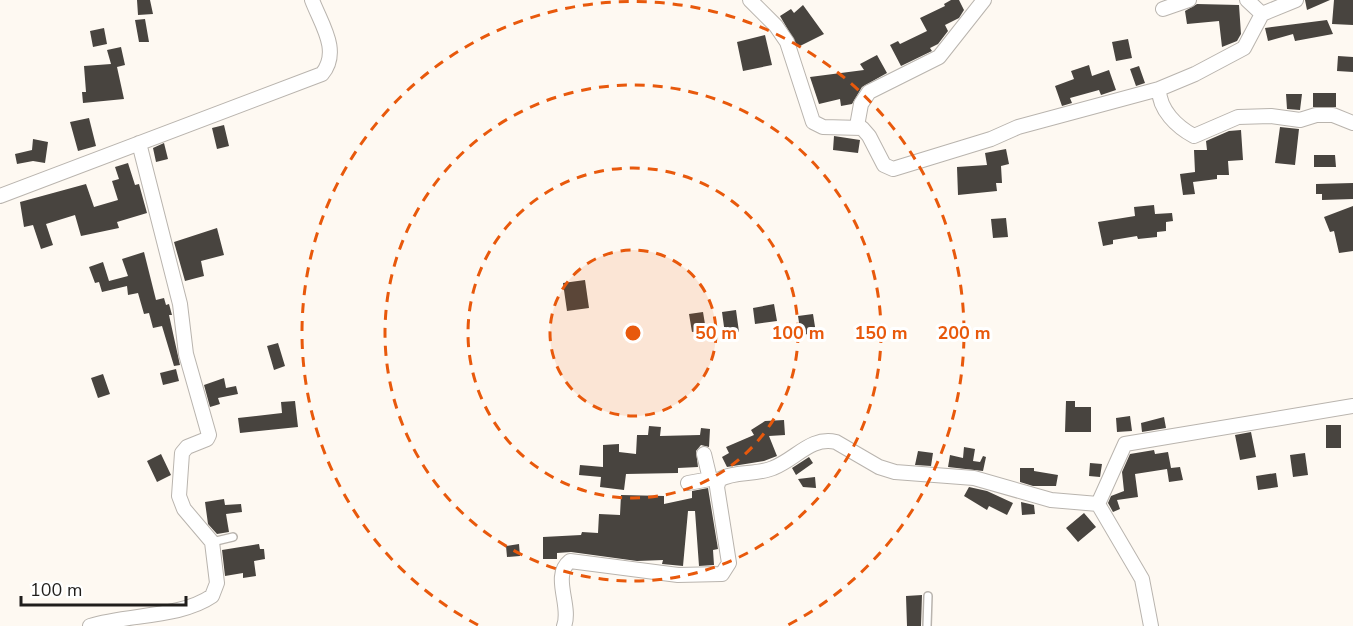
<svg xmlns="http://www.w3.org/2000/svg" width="1353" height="626" font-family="'Nunito Sans',sans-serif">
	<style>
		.building { fill: #48443f }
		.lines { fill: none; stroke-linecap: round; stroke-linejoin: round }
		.service-casing { stroke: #b9b4ae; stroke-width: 10 }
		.minor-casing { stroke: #b9b4ae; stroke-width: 16 }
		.service { stroke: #fff; stroke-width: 7 }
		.minor { stroke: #fff; stroke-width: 14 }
		.ring { fill: none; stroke: #e8590c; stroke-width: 3; stroke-dasharray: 10 8 }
		.centre { fill: #e8590c; stroke: #fff; stroke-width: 3 }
		.ring-label { font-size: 18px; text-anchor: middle; font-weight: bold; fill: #e8590c; stroke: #fff; stroke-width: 6; stroke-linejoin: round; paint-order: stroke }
	</style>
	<rect width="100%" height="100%" fill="#fef9f2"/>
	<path class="building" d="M137 0H150L153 14 138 15Z
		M951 0H959L964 10 959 18 945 25 948 31 938 44 930 48 932 51 901 66 890 45 898 41 900 44 927 31 920 18 945 6 944 4Z
		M1305 0H1330L1307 10Z
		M1334 0H1353V25L1332 24Z
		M1197 4 1239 5 1241 34 1237 41 1222 47 1219 21 1187 24 1185 11Z
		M803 5 824 34 798 47 780 16 791 9 794 13Z
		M145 19 149 42H139L135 20Z
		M1327 20 1333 34 1295 41 1293 34 1268 41 1265 28Z
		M104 28 107 44 93 47 90 31Z
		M765 35 772 65 743 71 737 42Z
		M1128 39 1132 58 1116 61 1112 42Z
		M121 47 125 65 117 67 124 99 83 103 82 92H86L84 66 111 64 107 50Z
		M877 55 887 73 862 87 852 104 841 106 840 99 819 104 810 77 864 70 860 64Z
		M1338 56 1353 57V72L1337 71Z
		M1089 65 1092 76 1109 70 1116 90 1101 95 1099 90 1070 98 1072 103 1062 106 1055 86 1074 79 1071 71Z
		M1139 66 1145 83 1136 86 1130 69Z
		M1313 93H1336V107H1313Z
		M1286 94H1302L1300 110 1287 109Z
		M89 118 96 146 78 151 70 122Z
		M224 125 229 146 217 149 212 128Z
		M1280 127 1299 129 1295 165 1275 163Z
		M1241 130 1243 160 1228 161 1229 175H1217V179L1193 182 1195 194 1183 195 1180 174 1195 172 1194 150H1207L1206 141 1229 131Z
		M834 136 860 140 858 153 833 150Z
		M33 139 48 142 45 163 33 161 17 164 15 154 32 150Z
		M164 143 168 159 156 162 153 148Z
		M1006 149 1009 164 1001 166 1002 183H996L997 191 958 195 957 167 987 165 985 153Z
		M1314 155H1335L1336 167H1314Z
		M128 163 135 185 139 184 147 213 117 222 119 228 81 236 75 215 46 224 53 245 41 249 33 225 24 227 20 202 86 184 94 207 118 200 112 181 119 179 115 167Z
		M1353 183V199L1322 200V194H1316V184Z
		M1154 205 1155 214 1172 213 1173 221 1166 222V231L1157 232V237L1138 239 1137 236 1113 240V244L1103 246 1098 222 1135 216 1134 207Z
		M1353 206V251L1339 253 1334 231 1330 232 1324 217Z
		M1006 218 1008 237 993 238 991 219Z
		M217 228 224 255 201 261 204 276 185 281 174 242Z
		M144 252 156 300 164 298 166 305 169 304 172 315H169L180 365 174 366 162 326 153 328 149 313 144 314 138 293 128 295 127 286 102 292 99 282 95 283 89 267 103 262 109 281 128 276 122 259Z
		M585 280 589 308 567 311 563 283Z
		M774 304 777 321 755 324 753 308Z
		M736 310 739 332 725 334 722 312Z
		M703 312 706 330 692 332 689 314Z
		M813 314 816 333 801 335 798 316Z
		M278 343 285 366 274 370 267 346Z
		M176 369 179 381 163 385 160 373Z
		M103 374 110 394 98 398 91 378Z
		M224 378 226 388 236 386 238 394 218 398 220 404 210 407 204 385Z
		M295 401 298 427 240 433 238 418 282 413 281 402Z
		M1066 401H1075V407H1091V432H1065Z
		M1130 416 1132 431 1117 432 1116 418Z
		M1164 417 1166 428 1142 432 1141 423Z
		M784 420 785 435 769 436 777 456 764 461 727 467 722 457 729 453 726 447 754 435 751 430 765 421Z
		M1326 425H1341V448H1326Z
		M649 426 661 427 660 436 700 435 701 428 710 429 709 447 701 445 696 451 698 467 678 468V473L626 474 624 490 600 487 601 477 579 475 580 465 603 467V445L619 444V452L636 454 637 435H648Z
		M1251 432 1256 457 1240 460 1235 435Z
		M964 447 975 449 973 461 980 462 983 456 986 457 983 471 948 467 950 455 963 458Z
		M1154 450 1155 454 1168 452 1171 468 1180 467 1183 480 1169 482 1167 469 1135 474 1138 497 1117 500 1120 509 1113 512 1108 503 1111 496 1124 491 1122 472 1130 454Z
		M918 451 933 453 931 466 915 465Z
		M1305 453 1308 475 1293 477 1290 455Z
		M161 454 171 475 157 482 147 461Z
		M809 457 813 463 796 475 792 468Z
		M1090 463 1102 464 1100 477 1089 476Z
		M1020 468H1034V471L1058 475 1056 486H1033L1020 482Z
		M1276 473 1278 487 1258 490 1256 476Z
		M815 477 816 488 803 487 798 479Z
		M969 487 987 491 1013 503 1007 515 989 506 987 510 964 496Z
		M708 488 718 549 713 550 714 565 699 566 695 511H688L683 566 662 564 663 560 637 561 571 552 557 553V559H543V537L581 535 582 532 598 533 599 514 620 515 621 495 664 496V504L692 498V491Z
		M224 499 225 505 241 504 242 512 226 514 229 532 217 534 208 524 205 502Z
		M1021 502 1034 505 1035 514 1022 515Z
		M1084 513 1096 527 1078 542 1066 528Z
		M259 544 260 549H264L265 559 254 561 256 576 243 578V573L225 576 222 550Z
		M519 544 520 556 507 557 506 546Z
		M922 595 921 626H907L906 596Z"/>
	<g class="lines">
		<defs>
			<path id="service" d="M212 542 233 537
				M927 626 928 596"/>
			<path id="minor" d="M750 0 776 26 787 42 813 122 823 127 862 128 869 136 884 165 893 169 991 139 1018 127 1159 89 1195 74 1244 48 1262 14 1296 0
				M1247 0 1262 14
				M1163 9 1189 0
				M1159 89C1159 110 1177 127 1194 136L1238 117 1271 116 1300 120 1316 115H1333L1353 123
				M857 126 861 104 869 92 939 57 984 0
				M0 196 322 74C341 51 321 24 312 0
				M704 454 710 479
				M688 483 710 479 719 480
				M1098 504 1125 444 1353 406
				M90 626C127 614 180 618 212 596L217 583 212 542 184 509 179 496 182 453 187 447 207 439 209 435 186 354 180 304 139 143
				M564 626C572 606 551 576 570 561L678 575 722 574 729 563 717 487 719 480C732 471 757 475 773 468 796 459 811 436 836 442L879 467 895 472 974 478 1051 500 1098 504 1142 579 1151 626"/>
		</defs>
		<use href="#service" class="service-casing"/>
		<use href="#minor" class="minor-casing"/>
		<use href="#service" class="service"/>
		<use href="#minor" class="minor"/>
	</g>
	<circle cx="633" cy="333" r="83" fill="#e8590c" fill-opacity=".12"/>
	<g class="ring">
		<circle cx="633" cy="333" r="83"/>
		<circle cx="633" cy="333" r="165"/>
		<circle cx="633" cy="333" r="248"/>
		<path d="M478 625A331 331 0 1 1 788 625"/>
	</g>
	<circle cx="633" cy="333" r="9" class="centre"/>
	<g class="ring-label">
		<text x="716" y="339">50 m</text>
		<text x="798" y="339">100 m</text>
		<text x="881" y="339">150 m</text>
		<text x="964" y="339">200 m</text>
	</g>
	<path d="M21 596v9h165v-9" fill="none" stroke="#201e1c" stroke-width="3"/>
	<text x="30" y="596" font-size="18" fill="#201e1c" stroke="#ffffff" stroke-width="4.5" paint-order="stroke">100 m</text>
</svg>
